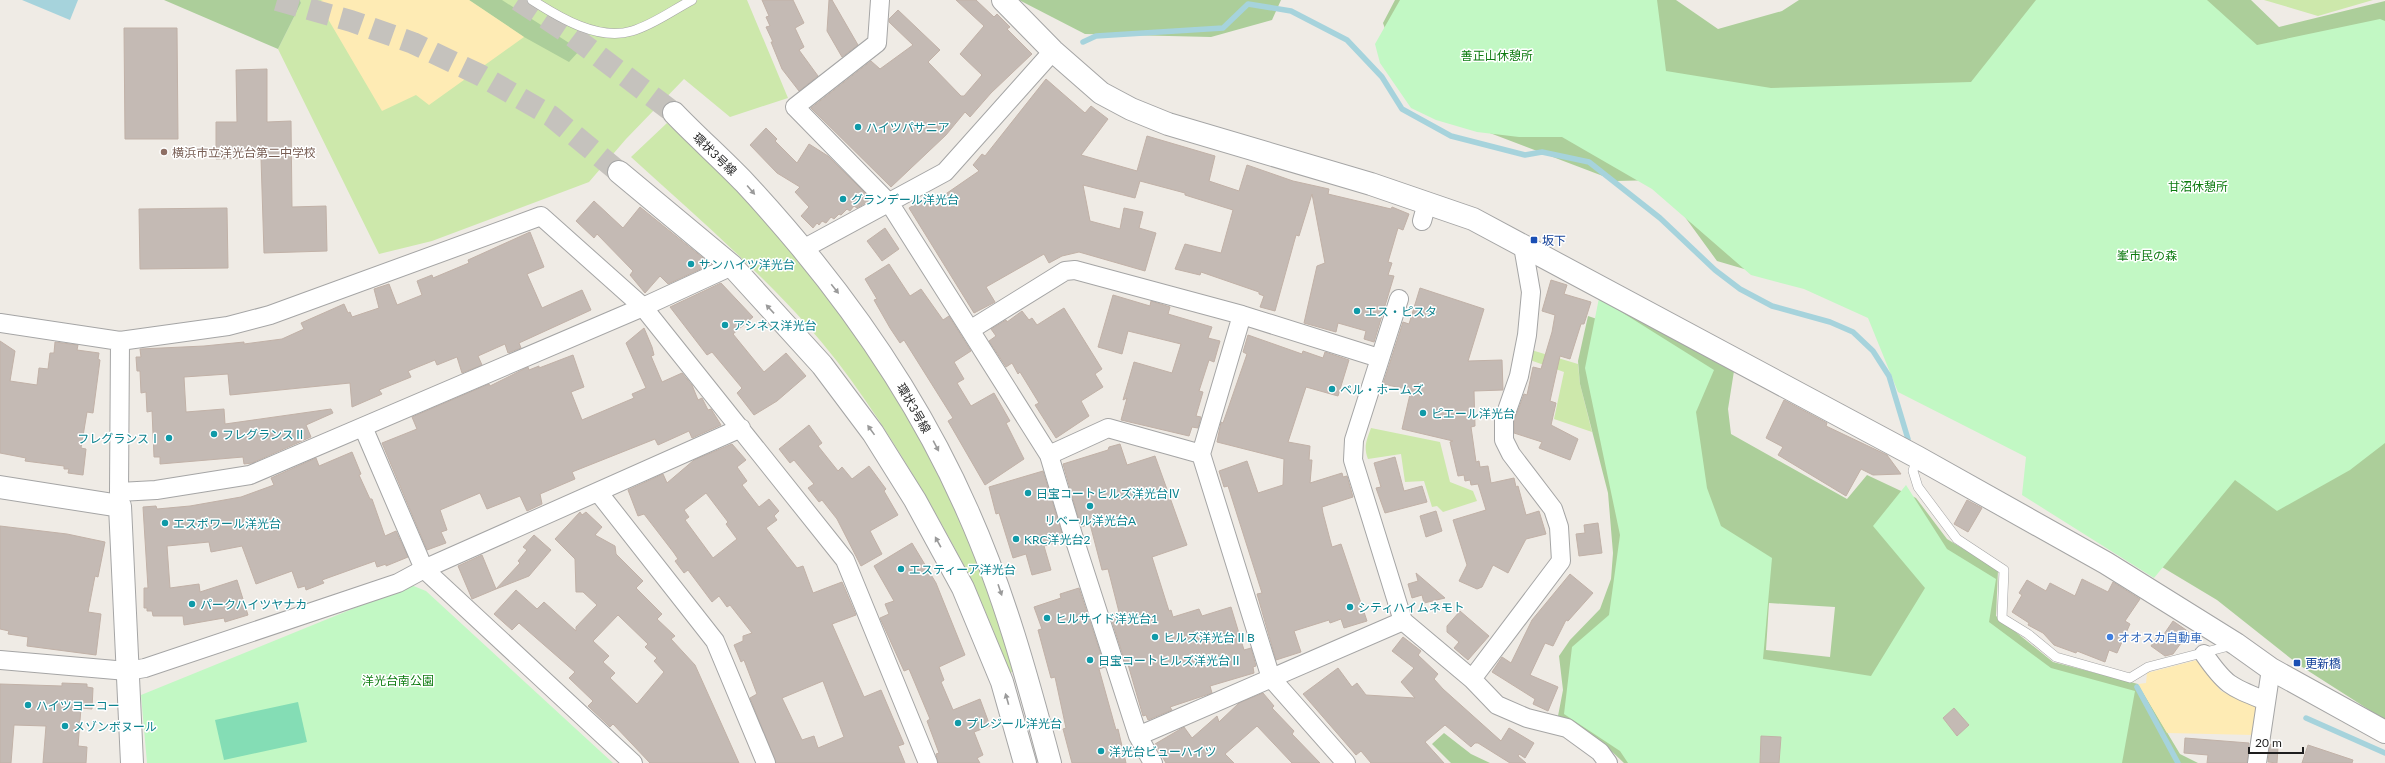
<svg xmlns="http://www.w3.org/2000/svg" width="2385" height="763" font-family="Lato,'Noto Sans JP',sans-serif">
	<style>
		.grass { fill: #cde8ab }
		.forest { fill: #acce9a; fill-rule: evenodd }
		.sand { fill: #feebb4 }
		.park { fill: #c2f8c4 }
		.pitch { fill: #84ddb5 }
		.water { fill: #a6d3dc }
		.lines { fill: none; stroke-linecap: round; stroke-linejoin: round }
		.stream { stroke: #a6d3dc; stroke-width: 5.5 }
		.building { fill: #c4bab4; stroke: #c1b1a7; fill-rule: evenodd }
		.tertiary-tunnel { stroke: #c5c2bd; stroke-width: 22; stroke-dasharray: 22 11; stroke-linecap: butt }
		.service-casing { stroke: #a5a5a5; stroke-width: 10 }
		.minor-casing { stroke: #a5a5a5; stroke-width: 20 }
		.tertiary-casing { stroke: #a5a5a5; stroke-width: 24 }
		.service { stroke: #fff; stroke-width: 9 }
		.minor { stroke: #fff; stroke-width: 18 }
		.tertiary { stroke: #fff; stroke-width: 22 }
		.oneway { fill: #9a9a9a }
		.culture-dot { fill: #0f9aa8; stroke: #fff; stroke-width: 1.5 }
		.education-dot { fill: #8d6e63; stroke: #fff; stroke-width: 1.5 }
		.transit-dot { fill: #1a4fb4; stroke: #fff; stroke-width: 1.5 }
		.shop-dot { fill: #3f7fe0; stroke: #fff; stroke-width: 1.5 }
		.labels { text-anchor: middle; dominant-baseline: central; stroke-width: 3; stroke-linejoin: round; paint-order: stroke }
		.park-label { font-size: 12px; fill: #0d7b10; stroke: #fff }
		.culture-label { font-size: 12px; fill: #0d838f; stroke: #fff; text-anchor: start }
		.education-label { font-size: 12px; fill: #785e54; stroke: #fff; text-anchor: start }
		.street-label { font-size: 12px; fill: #1e1e1e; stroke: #fff }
		.transit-label { font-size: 12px; fill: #164399; stroke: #fff; text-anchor: start }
		.shop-label { font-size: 12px; fill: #366cbe; stroke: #fff; text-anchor: start }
	</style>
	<rect width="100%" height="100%" fill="#efebe5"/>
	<path class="grass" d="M300 0H747L788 98 730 117 684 79 626 139 589 182 432 241 379 254 278 49 301 3Z
		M2264 0H2373L2318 16Z
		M667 123 756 207 817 281 866 350 920 437 962 513 1015 670 1009 674C987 605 953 542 916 480 884 426 848 371 806 324 752 264 690 211 631 157Z
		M1528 349 1578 364 1580 384 1592 432 1554 419 1564 372 1527 359Z
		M1371 428 1440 442 1450 482 1473 491 1477 501 1443 512 1437 506 1432 507 1424 481 1405 482 1401 454 1368 459C1363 447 1367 439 1371 428Z"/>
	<path class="forest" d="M164 0H300L301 3 278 49Z
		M469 0H502L580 50 569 62 524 37Z
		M1019 0H1281L1272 20 1211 37 1085 34Z
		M1395 0H1676L1718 29 1782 11 1799 0H2251L2279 27 2385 1V720L2299 665 2217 600 2147 558 2038 447 1905 325 1816 290 1717 261 1658 180 1616 181 1411 103 1383 23Z
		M1607 297 1734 371 1728 409 1731 434 1847 499 1867 475 1916 498 1947 539 1998 570 1996 616 2053 662 2138 684 2180 754 2198 763H1624L1604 744 1558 716 1563 690 1559 656 1570 640 1600 609 1611 579 1613 553 1608 493 1580 384 1578 361 1588 316 1600 320ZM1769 603 1835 607 1830 657 1766 650Z
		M1444 733 1471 754 1490 763H1451L1432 744Z"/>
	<path class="sand" d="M323 0H469L524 37 429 105 416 95 382 111 318 2Z
		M2197 660 2221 691 2257 706 2254 735 2167 733 2138 684 2146 683 2147 673Z"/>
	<path class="park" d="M1400 0H1657L1666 71 1771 88 1971 82 2036 0H2207L2257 45 2380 19 2385 21V443L2350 470 2277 511 2235 480 2154 578 2022 495 2026 457 1898 392 1868 318 1804 289 1751 275 1652 189 1562 137H1519L1477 132 1436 120 1411 108 1380 63 1375 44Z
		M1599 298 1714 370 1696 412 1707 488 1721 526 1772 558 1763 659 1871 676 1925 588 1873 526 1906 485 1947 549 1996 579 1989 622 2051 668 2135 691 2122 763H1628L1620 751 1564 714 1572 647 1609 615 1620 535 1585 368Z
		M411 585 426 591 613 763H147L141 695Z"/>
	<path class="pitch" d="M298 702 307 742 224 760 215 720Z"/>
	<path class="water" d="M22 0H78L70 20Z"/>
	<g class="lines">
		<path class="stream" d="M1083 42 1096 36 1223 28 1248 4 1291 11 1347 40 1382 77 1402 109 1451 136 1525 155 1542 152 1589 162 1660 218 1715 270 1740 289 1772 306 1830 322 1853 332 1873 351 1889 376 1908 439
			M2137 687 2178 763
			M2306 718 2385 753"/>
	</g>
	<path class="building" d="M762 0H793L804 23 795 28 804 47 799 50 818 76 799 91 782 69 771 42H773L766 27 770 26 766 17 769 16Z
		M829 0H832L858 45 842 57 827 31Z
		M956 0H976L994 17 997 14 1010 27 1007 29 1032 54 991 93 970 117 965 112 946 135 891 187 811 108 871 61 880 69 913 45 889 22V19L898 10 940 50 928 62 961 96H964L982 75 960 54 984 26Z
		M124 28H177L178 139H125Z
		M267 69V122L291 121 292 207 326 206 327 251 264 253 261 158 216 159V122H237L236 70Z
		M1046 79 1085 113 1091 106 1108 119 1081 155 1137 171 1147 136 1215 156 1209 181 1239 191 1247 165 1293 181 1329 189 1328 194 1391 209 1392 207 1409 214 1403 230 1398 228 1388 262 1392 263 1388 275 1394 276 1374 342 1364 339 1366 331 1338 323 1336 332 1304 323 1317 266 1325 263 1312 194 1299 236 1296 235 1275 311 1260 307 1264 296 1259 294V292L1201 272 1200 275 1175 269 1185 244 1221 253 1233 210 1185 195V193L1140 181 1135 198 1083 185 1090 221 1120 229 1124 208 1143 212 1139 228 1156 233 1145 271 1079 252 1062 256 1049 263 1044 254 986 287 995 302 974 313 909 208 930 195 934 202 979 171 973 165 982 154 985 156Z
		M766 128 777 139 775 141 797 163 809 144 828 156 870 198 869 201 857 208 854 206 850 211 847 209 841 215 839 214 834 219 831 217 826 223 822 221 819 225 817 223 813 228 801 216 809 207 795 192 800 187 777 173 750 145Z
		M594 201 623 228 640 207 708 262 705 267 668 284 660 276 645 293 630 275 633 271 597 234 594 238 576 221Z
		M227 208 228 268 140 269 139 209Z
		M885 228 899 249 882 261 867 241Z
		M530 232 544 267 527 274 542 308 582 290 591 310 519 343 521 348 508 353 505 344 478 356 482 365 462 373 457 357 437 365 435 360 408 371 411 377 379 390 382 394 352 407 350 383 230 395 228 374 184 377 186 412 224 409 225 424 331 409 333 413 306 425 311 437 252 463 244 464 243 457 160 464V457H154L152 411 147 412 146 392 141 393 140 371H137L136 357H141L140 349 204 346 244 342V344L282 339 304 329 301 323 344 304 348 313 350 312 352 317 379 308 374 289 389 284 397 305 422 295 417 281 432 275 433 278 469 263 468 260Z
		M889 264 910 296 921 289 943 320 949 316 971 351 954 362 964 379 957 383 971 406 994 393 1010 421 1006 423 1024 459 985 485 948 421 953 418 904 340 900 343 890 328 874 300 877 299 865 279Z
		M1551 280 1567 285 1564 294 1591 302 1584 324H1581L1570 359 1560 356 1550 401 1556 403 1551 425 1578 439 1570 460 1539 448 1542 442 1514 433V421L1524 394 1527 395 1533 367 1541 369 1552 332 1555 315 1542 311Z
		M721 283 753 317 733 334 764 372 786 353 806 376 777 401 754 415 737 393 742 388 712 352 707 355 670 307Z
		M1420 288 1484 309 1468 361 1502 360 1503 390 1474 391 1475 426 1471 427 1476 462 1479 461 1480 467 1488 466 1491 483 1514 478 1516 487 1518 486 1526 515 1539 511 1546 534 1526 539 1508 573 1493 565 1482 587 1477 589 1459 581 1467 565 1453 520 1486 510 1478 484 1471 485 1470 480 1465 481 1464 475 1458 476 1450 442 1453 441 1402 429 1411 390 1383 384 1403 322 1409 324Z
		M1113 295 1150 306 1151 301 1170 307 1168 314 1212 327 1208 338 1220 341 1214 362 1209 360 1199 391 1203 392 1196 416 1201 417 1198 428 1192 427 1189 436 1121 420 1127 398 1123 400 1134 362 1172 373 1181 344 1128 331 1122 354 1098 347Z
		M1064 308 1102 369 1095 374 1103 387 1081 401 1089 416 1056 438 1035 405 1039 403 1020 372 1018 374 1012 363 1006 367 989 341 996 336 991 329 1006 320 1007 322 1022 311 1029 320 1032 318 1037 325Z
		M644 328 652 347 654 355 651 356 662 382 682 373 692 385 698 400 702 398 708 410 711 409 721 425 692 438 689 431 658 445 655 439 572 472 575 479 540 494 542 504 527 511 520 496 487 509 480 493 440 510 447 530 441 532 446 543 427 550 382 443 417 429 412 417 489 384 490 386 528 367 529 370 539 366V368L573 355 584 387 571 392 582 420 634 398 632 394 646 388 626 343Z
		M1248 335 1302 354 1303 351 1323 358 1325 352 1349 360 1338 396 1306 387 1288 442 1310 446 1309 460H1312L1310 483 1342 473 1343 477 1347 476 1353 497 1322 507 1323 513 1332 547 1341 544 1367 621 1344 628 1341 619 1330 623 1329 620 1294 631 1301 652 1276 660 1257 594 1262 593 1228 486 1224 487 1219 471 1247 461 1258 493 1283 485 1284 459 1217 442 1221 422 1223 423 1247 354 1243 352Z
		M0 341 15 351 10 381 37 385 39 368 48 369 50 353H54L55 342 78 345 77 350 99 353 98 359 100 360 93 413 87 412 81 448 86 449 83 475 68 473 69 469H64V466L25 461 26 458 0 453Z
		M1784 400 1827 423 1826 426 1887 455 1901 474 1873 475 1861 469 1846 496 1778 455 1783 447 1766 438Z
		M809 425 822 443 818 446 838 471 842 467 852 479 869 466 886 489 884 491 898 515 870 531 882 554 861 566 837 519 822 500 819 502 808 488 814 484 794 460 790 463 779 449Z
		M732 444 746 460 737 467 747 481 742 485 759 507 769 499 779 511 774 516 777 520 766 528 797 568 803 566 813 593 842 582 856 615 832 624 864 697 881 690 904 744 898 746 905 763H776L750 698 757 694 744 660 741 662 734 645 743 641V636L752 633 730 605 727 607 719 596 712 602 688 570 684 573 675 561 678 559 674 553 644 514 638 516 628 490 663 474 667 483 694 460ZM706 493 728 522 726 524 737 539 713 558 685 520 689 517 684 510ZM823 681 844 737 818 748 814 736 802 740 782 698Z
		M1120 444 1127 465 1155 456 1187 545 1152 557 1169 611 1171 610 1173 617 1199 609 1202 616 1231 607 1244 650 1251 648 1256 666 1253 667 1254 673 1210 686 1212 693 1170 707 1172 710 1148 720 1146 715 1143 716 1127 661 1125 662 1110 615 1119 612 1108 569 1102 570 1090 524 1081 527 1063 464 1108 450 1109 447Z
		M352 452 361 474 359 475 370 499H372L385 536 396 531 408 557 386 566V564L377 567 375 561 322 580 324 583 306 590 305 586 298 588 292 571 256 584 242 546 211 552 209 542 167 546 170 588 199 584 200 592 237 580 248 615 225 622 224 618 184 625 183 616H153L152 611H147V608H144V588H148L143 507 156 506 157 509 190 506 241 497 274 485 271 478 316 458 319 466Z
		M1395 457 1404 491 1422 486 1427 502 1385 513 1376 488 1381 487 1374 463Z
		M1043 471 1064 540 1044 546 1051 570 1032 575 1026 554 1013 558 999 513 996 514 989 487Z
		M1967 500 1982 508 1968 532 1954 524Z
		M1436 511 1442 531 1426 537 1420 516Z
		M580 512 582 515 586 512 602 527 595 535 615 546 616 554 643 581 636 588 662 614 657 619 675 636 671 639 695 665 739 763H650L613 724 610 727 588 706 593 701 569 678 575 672 519 623 512 630 494 614 516 590 537 609 544 602 576 631V627L597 605 583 592H576L575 559 555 539ZM618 615 648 644 645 647 657 658 654 661 664 672 637 704 610 678 615 673 603 662 609 656 593 641Z
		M1598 523 1602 553 1579 556 1576 534 1585 533 1584 525Z
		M0 526 67 534 105 542 98 577 95 576 88 612 101 614 96 655 27 646 28 637 8 634 9 631 0 629Z
		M534 535 551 550 529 576 496 589 520 563 518 561 527 550 523 547Z
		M912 543 936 583 965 655 939 667 944 680 941 682 953 710 980 699 990 726 974 732 983 755 977 758 980 763H938L936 754 939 753 927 721 930 719 909 669 904 671 880 618 889 614 885 604 894 601 874 566Z
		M482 555 496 589 472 599 458 566Z
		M1416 573 1430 585 1445 598 1424 603 1422 595 1412 598 1408 584 1418 581Z
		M1570 574 1593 593 1568 621 1566 620 1553 646 1545 643 1530 675 1558 687 1548 711 1533 704 1535 699 1492 672 1502 657 1511 663 1532 620Z
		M2082 579 2108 592 2113 582 2140 599 2125 621 2130 624 2117 653 2109 650 2105 662 2077 651 2076 653 2054 645 2043 633 2028 625 2029 623 2012 612 2022 595 2019 593 2027 580 2046 591 2050 583 2075 596Z
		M1079 588 1105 667 1099 669 1116 730 1118 729 1126 763H1072L1063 729 1066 728 1055 677 1051 678 1038 630 1042 629 1034 607 1061 598 1060 594Z
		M1460 611 1489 636 1468 660 1454 648 1459 642 1447 632V626Z
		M2173 621 2189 632 2173 654 2165 656 2151 646 2158 635 2162 637Z
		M1403 637 1421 651 1418 655 1438 674 1434 679 1443 689 1501 741 1509 728 1534 743 1525 758 1519 754 1518 756 1526 763H1510L1478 743H1475L1471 747 1445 725 1425 742 1444 763H1371L1361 751 1356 755 1303 694 1338 668 1352 687 1357 683 1366 695 1415 698 1401 682 1414 668 1392 651Z
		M62 683 87 684V687L93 688 92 709 81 708 78 746 87 747 86 763H43L46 726 14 725 11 763H0V684L62 686Z
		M1263 693 1274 706 1272 708 1294 731 1292 734 1320 763H1292L1257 726 1225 754 1234 763H1166L1155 744 1184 727 1192 738 1217 716 1219 722 1239 703Z
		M1954 708 1969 725 1957 736 1943 718Z
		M1761 736 1781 737 1779 763H1760Z
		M2185 738 2249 743 2247 763H2207L2208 755 2184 753Z
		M2270 744 2278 747 2277 763 2268 762Z
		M2308 745 2353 760 2352 763H2302Z"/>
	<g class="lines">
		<path class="tertiary-tunnel" d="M277 0 351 21 413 43 480 75 551 116 619 172
			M518 0 571 35 674 113"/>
		<defs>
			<path id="service" d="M532 0C560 18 598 41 632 31 653 25 673 10 692 0
				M1917 457 1913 471 1918 487 1957 539 2004 570 2002 618 2028 634 2056 657 2130 678 2148 667 2233 645"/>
			<path id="minor" d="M880 0 877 43 795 107 890 204 970 330 1065 271 1075 270 1242 315 1201 454 1271 678 1346 763
				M1422 221 1427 203
				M803 249 945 172 1053 51
				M732 266 643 307 845 560 928 763
				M1399 299 1354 440 1353 460 1403 621 1472 679 1497 705 1527 718 1567 728 1600 752 1608 763
				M1242 315 1379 358
				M0 323 120 341
				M970 330 1049 455 1073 535 1138 736 1153 763
				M363 427 424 569 633 763
				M1049 455 1108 428 1201 454
				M119 492 156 490 250 475 643 307 541 216 270 315 228 326 120 341 119 492 120 506
				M598 492 715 641 766 763
				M2204 654C2226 686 2231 687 2266 701
				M0 660 127 671 145 668 398 583 424 569 741 428
				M1472 679 1561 561 1559 527 1553 509 1511 454 1504 440V419L1519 376 1527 335 1531 292 1523 246
				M1138 736 1403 621
				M2257 763 2271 669"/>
			<path id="tertiary" d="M1003 0 1053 51 1101 93 1131 109 1168 124 1371 184 1473 219 1917 457 2106 563 2236 644 2271 669 2385 732
				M674 113C697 137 722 159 745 183 835 280 915 391 968 512 1004 593 1027 677 1050 763
				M619 172 732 266 822 365 873 433 915 500 963 588 1002 682 1025 763
				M0 487 120 506 132 763"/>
		</defs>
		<use href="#service" class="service-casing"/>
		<use href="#minor" class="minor-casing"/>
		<use href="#tertiary" class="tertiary-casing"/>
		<use href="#service" class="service"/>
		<use href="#minor" class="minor"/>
		<use href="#tertiary" class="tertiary"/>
	</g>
	<defs><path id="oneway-solid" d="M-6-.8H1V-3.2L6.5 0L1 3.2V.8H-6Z"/></defs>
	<g class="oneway">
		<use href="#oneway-solid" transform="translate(751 190) rotate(49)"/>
		<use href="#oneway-solid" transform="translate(835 289) rotate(51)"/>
		<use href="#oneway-solid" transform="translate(770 309) rotate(-133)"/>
		<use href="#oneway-solid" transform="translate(871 430) rotate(-126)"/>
		<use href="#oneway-solid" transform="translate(936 446) rotate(62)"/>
		<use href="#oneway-solid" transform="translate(938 542) rotate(-119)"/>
		<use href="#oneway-solid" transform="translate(1000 590) rotate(71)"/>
		<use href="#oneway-solid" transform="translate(1007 699) rotate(-106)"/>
	</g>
	<g class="culture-dot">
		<circle cx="858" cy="127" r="4"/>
		<circle cx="843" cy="199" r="4"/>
		<circle cx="691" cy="264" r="4"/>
		<circle cx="1357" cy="311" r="4"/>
		<circle cx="725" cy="325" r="4"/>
		<circle cx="1332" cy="389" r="4"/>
		<circle cx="1423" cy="413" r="4"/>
		<circle cx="214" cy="434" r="4"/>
		<circle cx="169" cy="438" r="4"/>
		<circle cx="1028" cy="493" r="4"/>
		<circle cx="1090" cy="506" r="4"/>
		<circle cx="165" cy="523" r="4"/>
		<circle cx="1016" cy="539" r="4"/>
		<circle cx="901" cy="569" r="4"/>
		<circle cx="192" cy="604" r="4"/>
		<circle cx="1350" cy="607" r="4"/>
		<circle cx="1047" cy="618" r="4"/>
		<circle cx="1155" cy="637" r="4"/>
		<circle cx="1090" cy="660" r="4"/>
		<circle cx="28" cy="705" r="4"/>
		<circle cx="958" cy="723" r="4"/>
		<circle cx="65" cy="726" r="4"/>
		<circle cx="1101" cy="751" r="4"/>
	</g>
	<circle class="education-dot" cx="164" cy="152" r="4"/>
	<g class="transit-dot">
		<rect x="1530" y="236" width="8" height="8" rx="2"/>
		<rect x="2293" y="659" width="8" height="8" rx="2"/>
	</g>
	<circle class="shop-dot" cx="2110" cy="637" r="4"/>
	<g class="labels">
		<g class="park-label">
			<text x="1497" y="55">善正山休憩所</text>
			<text x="2198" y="186">甘沼休憩所</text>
			<text x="2147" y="255">峯市民の森</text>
			<text x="398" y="680">洋光台南公園</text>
		</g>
		<g class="culture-label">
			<text x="866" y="127">ハイツパサニア</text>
			<text x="851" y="199">グランデール洋光台</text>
			<text x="699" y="264">サンハイツ洋光台</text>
			<text x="1365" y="311">エス・ピスタ</text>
			<text x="733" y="325">アシネス洋光台</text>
			<text x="1340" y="389">ベル・ホームズ</text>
			<text x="1431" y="413">ピエール洋光台</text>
			<text x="222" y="434">フレグランスⅡ</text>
			<text x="161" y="438" text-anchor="end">フレグランスⅠ</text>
			<text x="1036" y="493">日宝コートヒルズ洋光台Ⅳ</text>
			<text x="1090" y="520" text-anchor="middle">リベール洋光台A</text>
			<text x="173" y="523">エスポワール洋光台</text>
			<text x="1024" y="539">KRC洋光台2</text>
			<text x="909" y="569">エスティーア洋光台</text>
			<text x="200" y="604">パークハイツヤナカ</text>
			<text x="1358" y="607">シティハイムネモト</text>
			<text x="1055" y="618">ヒルサイド洋光台1</text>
			<text x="1163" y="637">ヒルズ洋光台ⅡB</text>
			<text x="1098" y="660">日宝コートヒルズ洋光台Ⅱ</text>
			<text x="36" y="705">ハイツヨーコー</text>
			<text x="966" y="723">プレジール洋光台</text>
			<text x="73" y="726">メゾンボヌール</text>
			<text x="1109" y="751">洋光台ビューハイツ</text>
		</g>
		<g class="education-label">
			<text x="172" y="152">横浜市立洋光台第二中学校</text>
		</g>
		<g class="street-label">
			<text transform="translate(715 154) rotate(44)">環状3号線</text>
			<text transform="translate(914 408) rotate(60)">環状3号線</text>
		</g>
		<g class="transit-label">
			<text x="1542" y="240">坂下</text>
			<text x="2305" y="663">更新橋</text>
		</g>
		<g class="shop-label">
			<text x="2118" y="637">オオスカ自動車</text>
		</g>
	</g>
	<path d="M2249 747v6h54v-6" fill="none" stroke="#1e1e1e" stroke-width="2"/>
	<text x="2255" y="747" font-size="12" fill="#1e1e1e" stroke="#ffffff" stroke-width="3" paint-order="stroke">20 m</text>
</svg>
